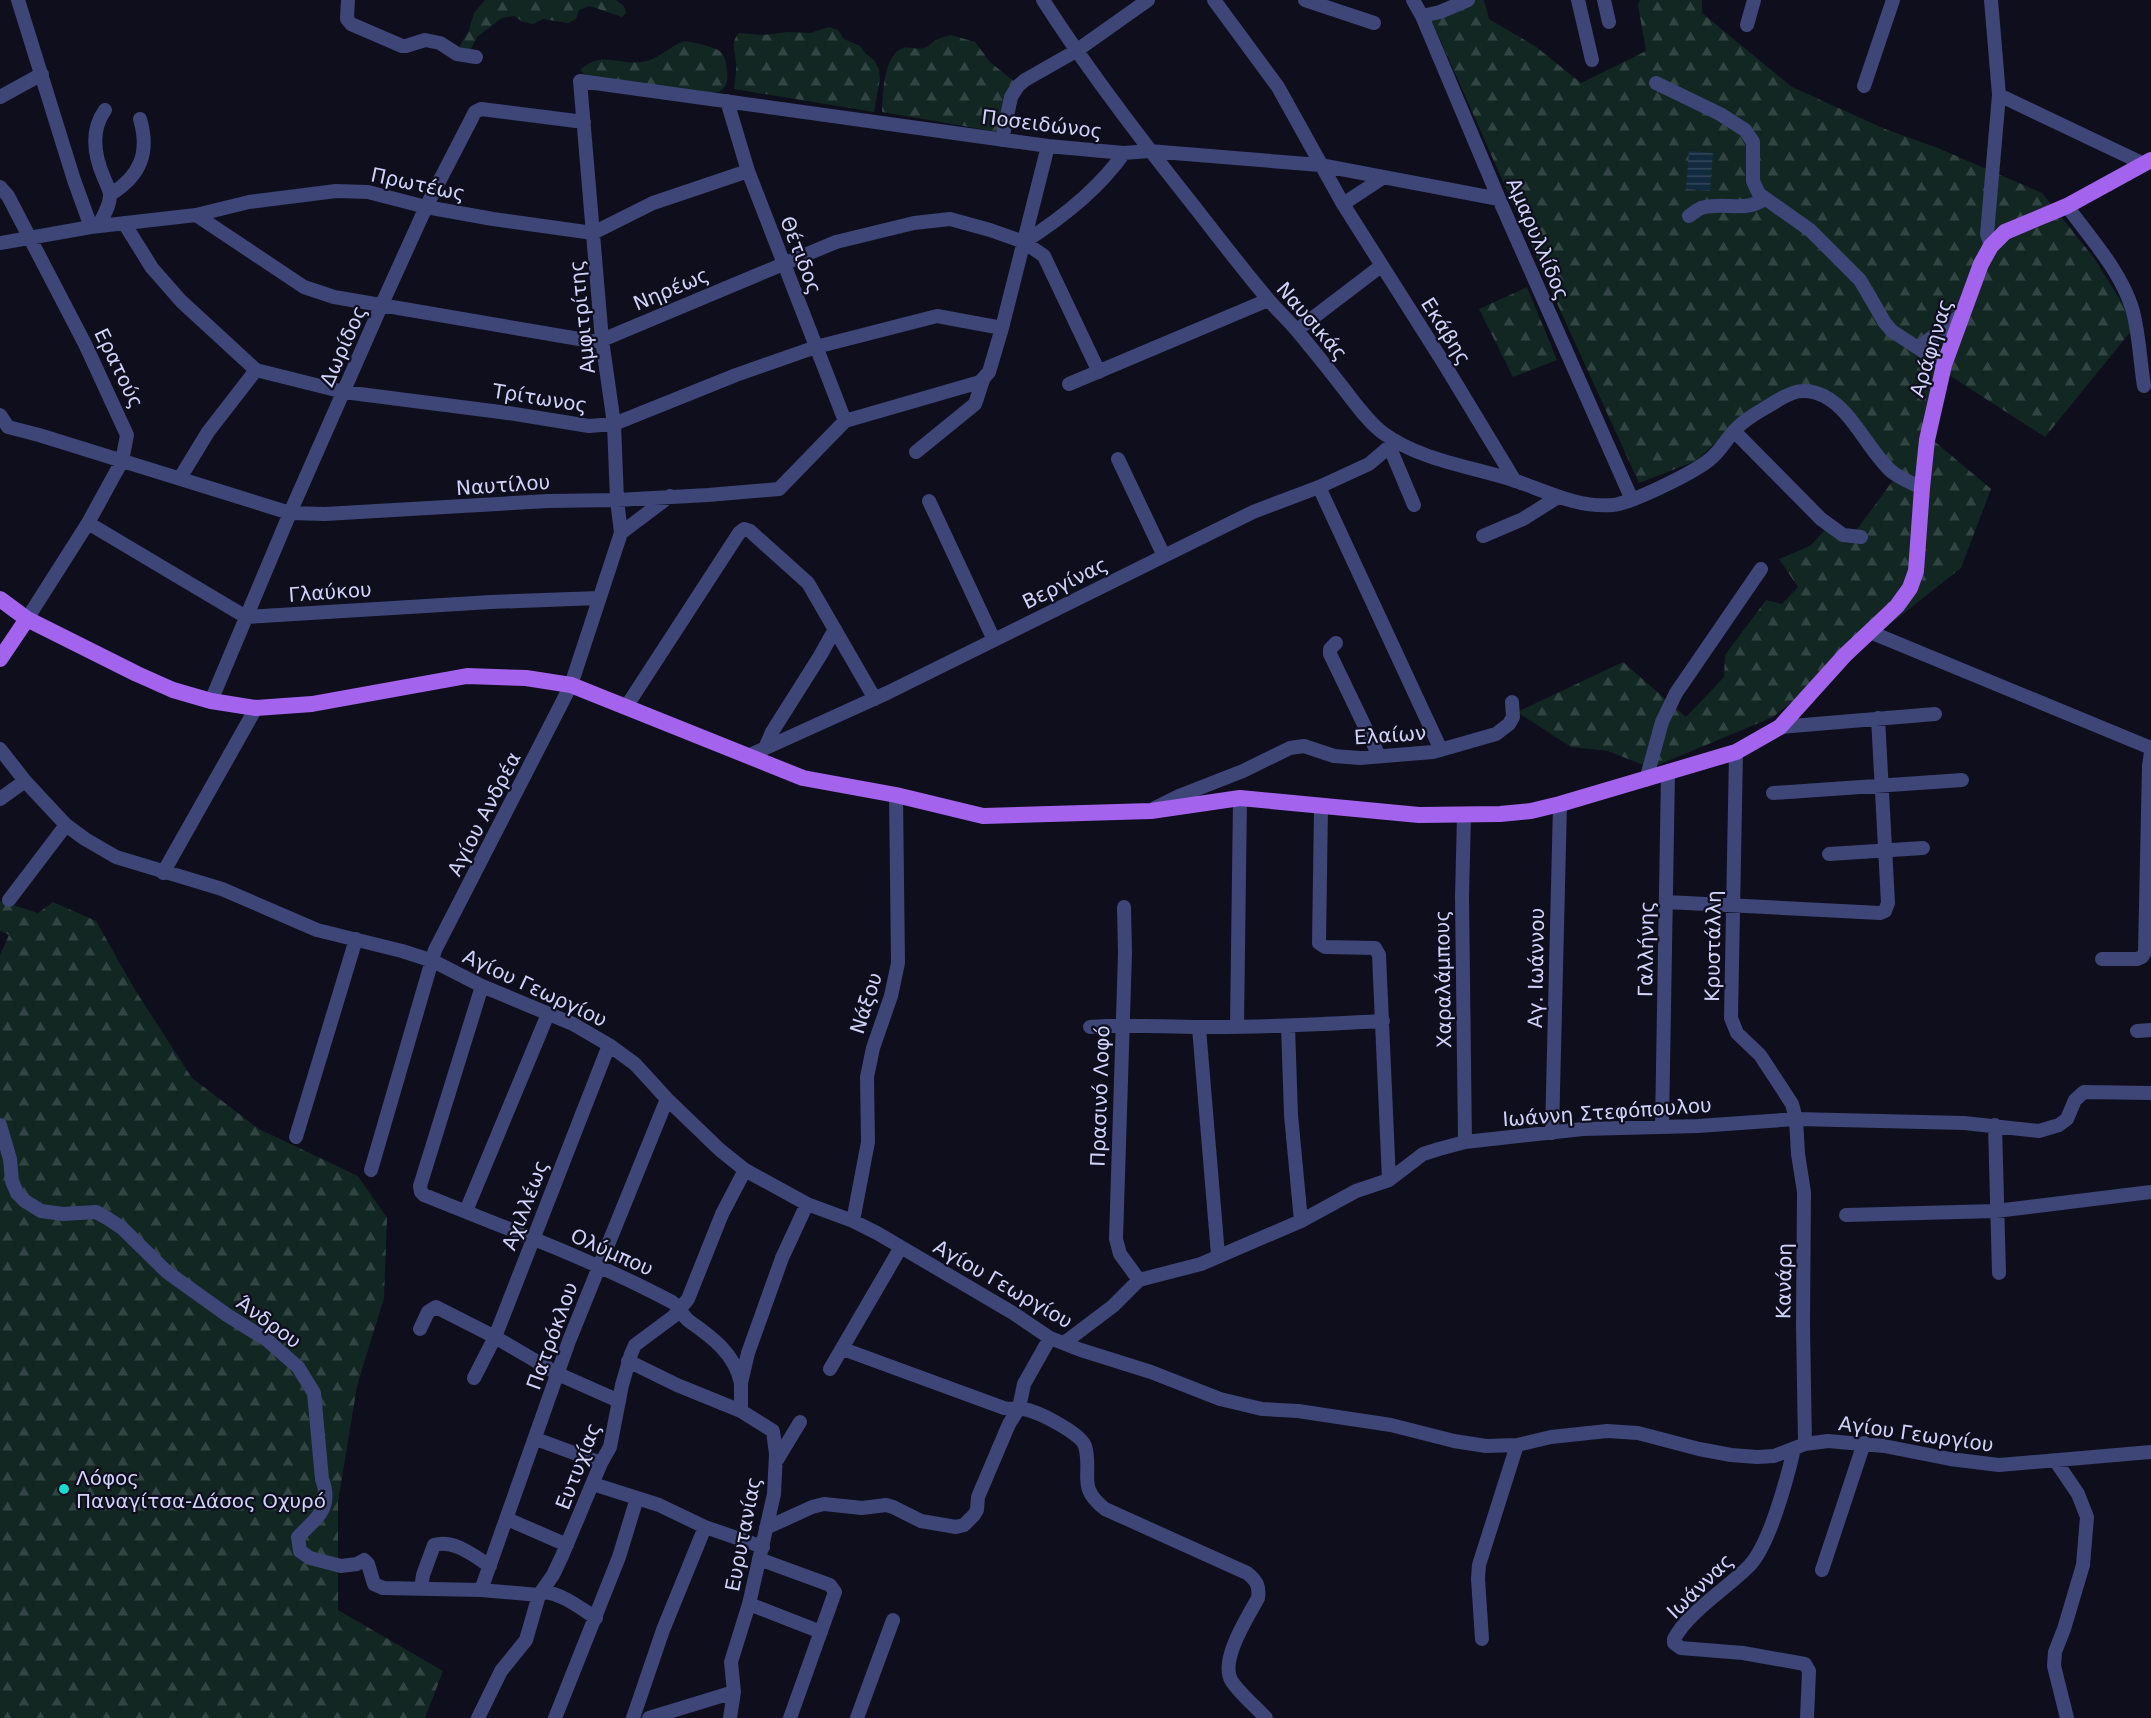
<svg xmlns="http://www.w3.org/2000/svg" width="2151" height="1718" font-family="'DejaVu Sans',sans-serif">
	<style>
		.forest { fill: url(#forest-firs) }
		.water { fill: url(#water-rules) }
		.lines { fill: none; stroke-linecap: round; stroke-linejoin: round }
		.minor { stroke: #3e4577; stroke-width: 14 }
		.major { stroke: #a363ed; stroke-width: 16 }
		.poi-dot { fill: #19dcd0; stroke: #0e0e1d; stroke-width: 2 }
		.labels { text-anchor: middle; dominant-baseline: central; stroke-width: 4.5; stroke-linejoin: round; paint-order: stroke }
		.street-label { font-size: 20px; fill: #d0d2fa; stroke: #0e0e1d }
		.poi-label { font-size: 20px; fill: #d0d2fa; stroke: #0e0e1d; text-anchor: start }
	</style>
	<defs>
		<pattern id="forest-firs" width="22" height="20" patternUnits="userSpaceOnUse" patternTransform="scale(1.5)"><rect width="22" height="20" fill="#122622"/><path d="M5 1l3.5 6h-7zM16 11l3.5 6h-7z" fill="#334543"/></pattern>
		<pattern id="water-rules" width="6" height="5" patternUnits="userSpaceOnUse" patternTransform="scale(1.5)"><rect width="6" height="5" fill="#122a3e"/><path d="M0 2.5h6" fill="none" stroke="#33485b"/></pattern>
	</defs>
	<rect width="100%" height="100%" fill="#0e0e1d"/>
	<path class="forest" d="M485 0H616L624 6 626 13 622 17 590 6 579 10 576 19 568 23 543 19 533 24 523 22 514 16 502 18 477 37 470 51 459 47 469 30 474 13Z
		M1462 0H1484L1489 19 1535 46 1581 83 1646 51 1638 5 1640 0H1702V13L1792 87 1885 129 1938 148 2042 193 2094 258 2136 325 2045 437 1938 368 1927 435 1991 489 1961 568 1773 717 1651 768 1608 751 1571 747 1517 712 1623 662 1686 717 1724 677 1725 655 1766 600 1782 604 1798 587 1779 559 1810 546 1826 529 1849 540 1897 475 1827 391 1792 390 1743 417 1696 461 1639 483 1555 299 1428 12Z
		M829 27 838 30 844 39 860 46 865 53 874 60 879 69 880 78 874 112 734 89C735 80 737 71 736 62 735 50 730 43 739 33L763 35 788 32 810 33Z
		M951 35 975 42 990 62 1016 83 998 132 882 112C883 94 883 55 903 48 911 46 918 51 926 47 930 45 933 41 938 39 942 37 947 36 951 35Z
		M684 41C692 42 716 47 721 52 727 58 729 77 726 85 724 88 722 90 719 92L702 93 593 79 584 74 580 70C602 50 616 65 642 62 658 60 670 46 684 41Z
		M1527 287 1557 360 1513 377 1479 309Z
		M0 901 38 913 53 902 96 921 135 990 192 1078 259 1129 358 1176 387 1218 384 1298 357 1386 338 1502V1610L443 1671 425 1718H0V955L9 935 0 931Z"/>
	<path class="water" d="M1689 151 1713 153 1710 191 1686 189Z"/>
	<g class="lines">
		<path class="minor" d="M18 0 74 180 91 227
			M348 0 347 19 351 24 402 46H406L425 40 440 43 457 54 476 57
			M1043 0C1087 69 1136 133 1186 196 1213 230 1239 265 1267 298 1277 310 1289 321 1299 333 1313 350 1327 367 1340 384 1353 400 1366 420 1383 433 1419 460 1473 467 1516 481 1548 492 1578 508 1613 505 1632 503 1693 473 1709 460 1720 452 1726 439 1736 429 1747 417 1761 411 1775 402 1791 392 1804 386 1824 396 1852 410 1868 450 1891 471 1899 478 1912 483 1922 488
			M1214 0 1278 87 1343 204 1443 362 1515 481
			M1305 0 1374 23
			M1413 0 1422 16 1499 199 1629 493
			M1578 0 1592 60
			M1604 0 1609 22
			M1991 0 1999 95 1987 234 1991 246
			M1422 16 1440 12 1468 0
			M1747 25 1754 0
			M1656 83 1720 114 1745 130 1753 142V181L1759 194 1810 230 1860 280 1885 323 1892 331 1944 365
			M1864 86 1893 0
			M1999 95 2144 164
			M0 97 42 74
			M727 101 748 171 845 421
			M1002 140 1011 97 1018 86 1025 80 1076 51 1148 0
			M0 187 8 196 85 344 127 435 122 461 88 523 27 619
			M111 194C140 176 150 153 140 119
			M1343 204 1384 177
			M2067 206C2090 238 2120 270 2132 308 2139 331 2140 362 2144 386
			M196 215 304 287 334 297 591 341 602 340 836 242 914 223 950 219 990 230 1024 242 1044 256 1099 372
			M1689 216C1693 213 1697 210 1701 208 1723 201 1745 213 1764 199
			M124 223 152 268 181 301 256 370 344 392 508 413 589 426 614 424 736 375 816 347 937 316 1002 328
			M98 226C103 217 110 206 110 195 110 190 106 183 104 178 94 155 90 131 105 110
			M1024 242C1062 218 1098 190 1124 153
			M0 243 91 227 196 215 249 202 336 191 368 192 426 207 493 219 593 233 653 203 748 171
			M1297 330 1381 266
			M1918 348 1962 314
			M1069 384 1268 300
			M0 415 8 427 39 435 290 513 325 514 548 501 617 500 708 495 779 489 845 421 980 382 989 372 1002 328 1048 146
			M1734 431 1821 519 1843 535 1861 537
			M1390 448 1414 505
			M916 452 975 404 983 380
			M1118 459 1164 556
			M180 478 208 432 256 370
			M1319 487 1441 750
			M929 501 994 640
			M88 523 246 617 491 602 599 598
			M621 533 670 496
			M1483 536 1523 519 1558 497
			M1870 632 2151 748
			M1336 643 1330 649V654L1379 756
			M211 701 290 513 382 304 426 207 475 112 481 109 584 122
			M626 707 739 533 744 529 750 531 808 583 875 699
			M1780 727 1935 714
			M766 746 772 732 820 656 835 629
			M0 749 25 781 66 825 85 839 116 857 222 889 317 930 402 951 433 961 482 986 573 1024 609 1045 635 1064 667 1099 720 1150 745 1170 807 1204 853 1221 877 1233 1013 1313 1050 1338 1081 1350 1151 1372 1220 1399 1262 1409 1298 1411 1391 1425 1454 1441 1486 1446 1517 1445 1551 1437 1607 1431 1638 1433 1699 1449 1731 1455 1757 1457 1774 1456 1805 1444 1828 1441 1884 1446 1950 1459 1999 1465 2151 1452
			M1736 752 1731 1018 1737 1033 1760 1055 1783 1090 1792 1104 1796 1119 1798 1154 1804 1192 1803 1325 1805 1444
			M748 756 887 693 1253 512 1319 487 1369 464 1396 441
			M1646 780 1662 722 1676 693 1761 569
			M1773 793 1962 780
			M0 799 25 781
			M1321 807 1319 943 1325 947 1375 948 1379 955 1389 1180
			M1155 808 1179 796 1243 771 1290 748 1304 746 1334 756 1360 758 1433 752 1496 734 1509 724 1513 717 1512 702
			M1464 815 1462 897 1465 1142
			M1829 854 1923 848
			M163 873 256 708
			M9 900 66 825
			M1666 902 1880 913 1885 911 1888 903 1878 718
			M1124 907 1125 953 1116 1239 1120 1254 1139 1280
			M2102 959H2137L2142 957 2145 952 2149 766 2151 752
			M482 986 420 1186 421 1192 424 1195C508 1229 593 1260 672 1302 680 1308 682 1315 689 1321 712 1337 735 1354 741 1383
			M1288 1026 1291 1115 1301 1221
			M1090 1027C1126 1024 1163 1027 1200 1027 1261 1028 1322 1024 1383 1021
			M1237 1027 1240 798
			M1199 1028 1218 1255
			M2137 1031 2151 1030
			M0 1125 10 1159 12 1181 17 1193 25 1201 41 1211 63 1214 96 1212 107 1218 122 1228 167 1272 227 1315 267 1340 298 1367 314 1393 322 1479C333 1509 317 1517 298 1537L300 1551 310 1558 341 1566 357 1564 364 1560 368 1564 374 1584 383 1588 481 1590 539 1595 544 1592C563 1594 580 1608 596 1618
			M1995 1125 1999 1273
			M1662 1126 1668 773
			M1552 1133 1560 804
			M296 1137 356 939
			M371 1170 435 950 571 685 621 533 617 500 614 424 602 340 580 81 1048 146 1124 153 1149 151 1320 165 1499 199
			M466 1211 548 1014
			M1846 1215 1996 1211 2151 1192
			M853 1221 868 1142 867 1077 873 1048 891 996 898 963 896 795
			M420 1329 428 1312 436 1307 495 1337 558 1374 619 1401
			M1064 1343 1113 1306 1139 1280 1201 1264 1301 1221 1356 1191 1389 1180 1423 1154 1439 1149 1465 1142 1583 1129 1698 1126 1796 1119 1964 1123 2039 1131 2059 1125 2067 1119 2075 1100 2084 1092 2151 1093
			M843 1349 1004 1408C1013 1410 1022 1407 1031 1411 1044 1415 1081 1434 1085 1446 1093 1474 1076 1487 1105 1509L1247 1573C1256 1580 1260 1586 1258 1598 1248 1617 1220 1659 1231 1680 1238 1692 1256 1707 1266 1718
			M628 1361 677 1385 741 1411
			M830 1369 901 1247
			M474 1378 495 1337 609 1045
			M536 1439 601 1463
			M1794 1449C1787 1479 1770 1543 1750 1565 1729 1587 1688 1612 1674 1639V1643L1681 1648 1743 1653 1805 1664 1809 1671 1807 1718
			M777 1460 800 1422
			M2055 1460 2078 1494 2087 1517 2083 1565 2064 1629 2055 1652 2054 1666 2067 1718
			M593 1484 659 1505 705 1527 763 1547
			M507 1519 567 1545
			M766 1528 812 1507 824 1504 862 1508 886 1505 893 1507 921 1521 956 1527 964 1525 974 1515 977 1510 978 1497 1009 1424 1019 1408 1024 1384 1050 1338
			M759 1559 830 1585 835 1592 790 1718
			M1822 1570 1864 1443
			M421 1589 423 1575 434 1545C454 1539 474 1556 490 1566
			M481 1590 569 1341 667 1099
			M749 1604 821 1632
			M1482 1639 1478 1579 1479 1565 1517 1445
			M478 1718 501 1671 526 1640 539 1595 553 1575 562 1556 601 1463 610 1447 622 1385 631 1354 635 1345 674 1316 688 1299 722 1214 745 1170
			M555 1718 619 1557 637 1498
			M633 1718 663 1630 705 1527
			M649 1718 734 1692
			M730 1718 734 1692 731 1662 749 1604 774 1494 776 1454 773 1431 741 1411V1383L748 1353 782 1258 807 1204
			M857 1718 893 1620"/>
		<path class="major" d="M0 599 27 619 137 674 173 690 211 701 256 708 312 704 467 676 526 678 571 685 803 778 896 795 983 816 1151 811 1240 798 1419 815 1500 814 1531 811 1560 804 1736 752 1780 727 1845 655 1897 606 1910 588 1916 571 1922 488 1927 440 1944 365 1981 264 1991 246 2005 232 2067 206 2151 160
			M0 659 27 619"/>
	</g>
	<circle class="poi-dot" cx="64" cy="1489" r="6"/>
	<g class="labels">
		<g class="street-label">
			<text transform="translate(1042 124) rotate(7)">Ποσειδώνος</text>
			<text transform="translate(418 184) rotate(12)">Πρωτέως</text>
			<text transform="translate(1538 239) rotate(67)">Αμαρυλλίδος</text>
			<text transform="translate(801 255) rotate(69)">Θέτιδος</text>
			<text transform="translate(671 289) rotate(-23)">Νηρέως</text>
			<text transform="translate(582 317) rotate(-96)">Αμφιτρίτης</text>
			<text transform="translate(1312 321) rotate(49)">Ναυσικάς</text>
			<text transform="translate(1446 331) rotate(58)">Εκάβης</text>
			<text transform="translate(343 346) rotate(-66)">Δωρίδος</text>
			<text transform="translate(1931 348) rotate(-73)">Αράφηνας</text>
			<text transform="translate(119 368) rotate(64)">Ερατούς</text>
			<text transform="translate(540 398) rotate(9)">Τρίτωνος</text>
			<text transform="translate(503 485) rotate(-4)">Ναυτίλου</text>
			<text transform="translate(1065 583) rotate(-26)">Βεργίνας</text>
			<text transform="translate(330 592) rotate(-4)">Γλαύκου</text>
			<text transform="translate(1390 735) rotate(-4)">Ελαίων</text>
			<text transform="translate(484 814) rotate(-63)">Αγίου Ανδρέα</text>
			<text transform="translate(1713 946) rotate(-89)">Κρυστάλλη</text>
			<text transform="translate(1646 949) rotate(-89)">Γαλλήνης</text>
			<text transform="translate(1536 968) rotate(-89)">Αγ. Ιωάννου</text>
			<text transform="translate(1443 979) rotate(-91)">Χαραλάμπους</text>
			<text transform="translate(535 988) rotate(25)">Αγίου Γεωργίου</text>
			<text transform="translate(866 1003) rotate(-72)">Νάξου</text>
			<text transform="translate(1100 1096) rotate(-88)">Πρασινό Λοφό</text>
			<text transform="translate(1607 1112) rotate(-4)">Ιωάννη Στεφόπουλου</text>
			<text transform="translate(525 1205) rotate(-69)">Αχιλλέως</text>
			<text transform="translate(612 1252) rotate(24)">Ολύμπου</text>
			<text transform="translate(1784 1281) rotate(-89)">Κανάρη</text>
			<text transform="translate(1003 1284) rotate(30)">Αγίου Γεωργίου</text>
			<text transform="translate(269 1322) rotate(36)">Άνδρου</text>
			<text transform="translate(552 1336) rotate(-70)">Πατρόκλου</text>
			<text transform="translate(1916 1434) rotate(8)">Αγίου Γεωργίου</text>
			<text transform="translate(578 1466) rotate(-69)">Ευτυχίας</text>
			<text transform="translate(743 1534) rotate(-79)">Ευρυτανίας</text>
			<text transform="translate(1700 1586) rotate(-44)">Ιωάννας</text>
		</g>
		<g class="poi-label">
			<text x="76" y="1478">Λόφος<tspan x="76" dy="23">Παναγίτσα-Δάσος Οχυρό</tspan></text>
		</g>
	</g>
</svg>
